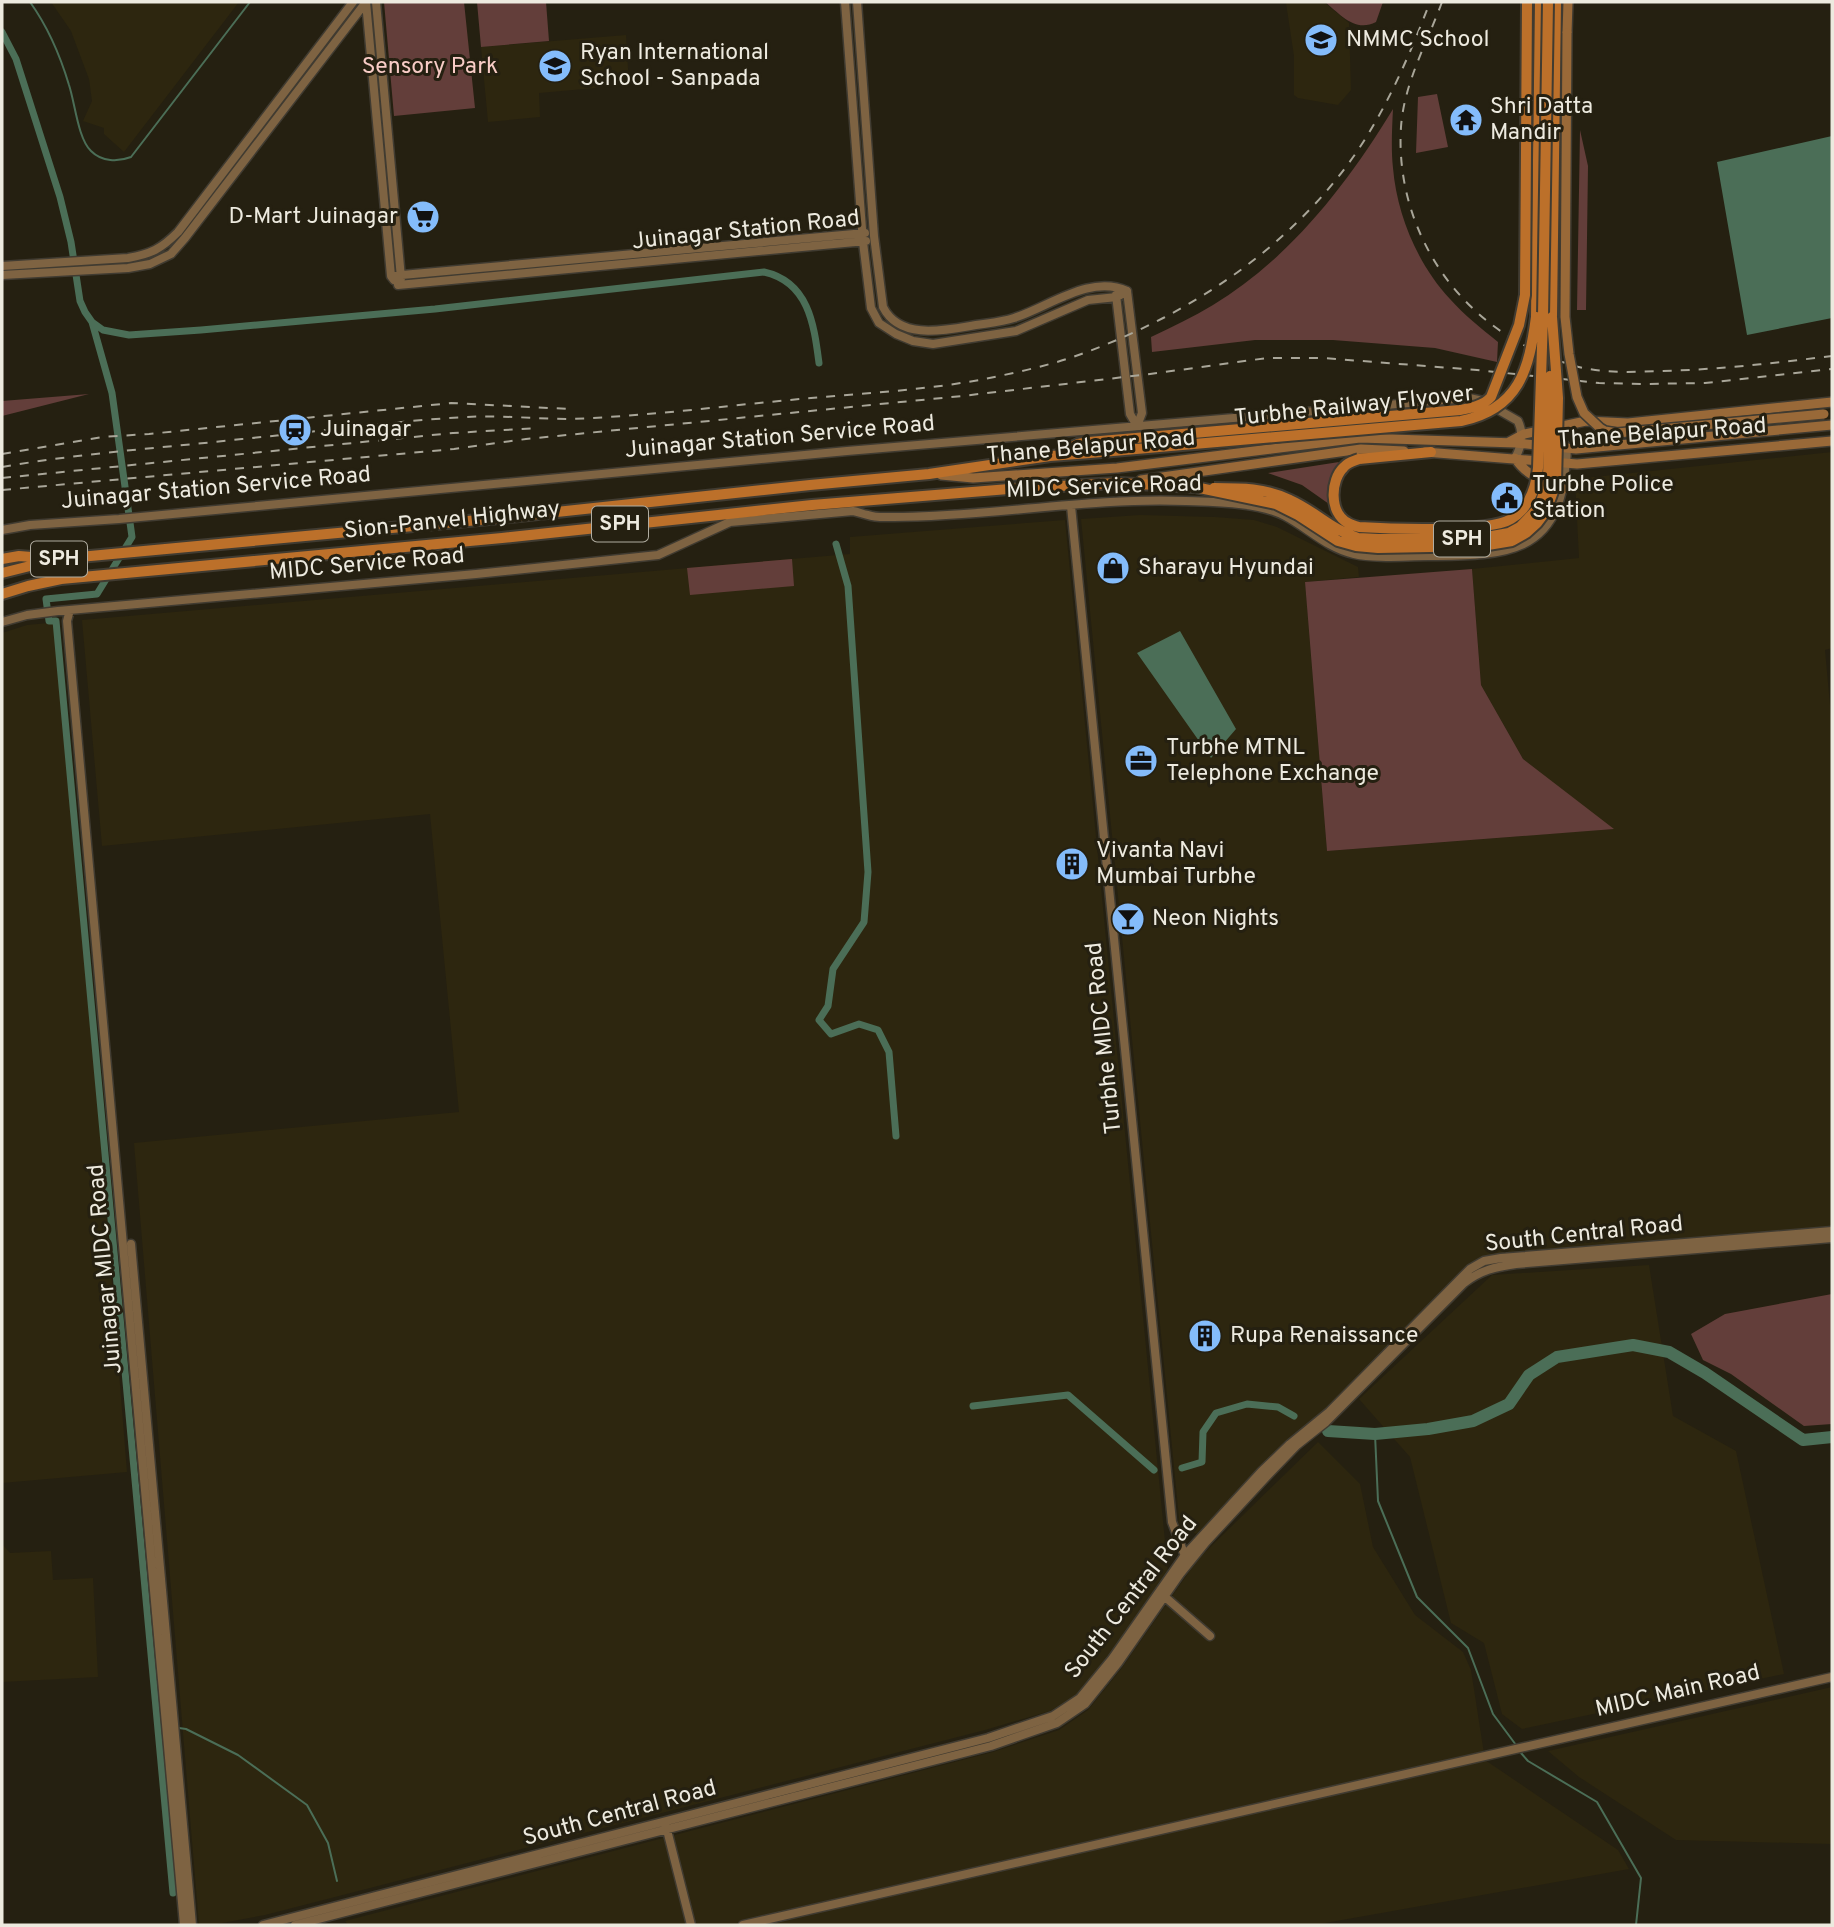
<svg xmlns="http://www.w3.org/2000/svg" width="1834" height="1927" font-family="Overpass,sans-serif">
	<style>
		.built { fill: #2d260f }
		.green { fill: #633e3a }
		.water { fill: #4b6e57 }
		.lines { fill: none; stroke-linecap: round; stroke-linejoin: round }
		.stream { stroke: #4b6e57; stroke-width: 2 }
		.canal { stroke: #4b6e57; stroke-width: 7 }
		.river { stroke: #4b6e57; stroke-width: 12 }
		.secondary-casing { stroke: #403b31; stroke-width: 11 }
		.primary-casing { stroke: #403b31; stroke-width: 12 }
		.highway-casing { stroke: #403b31; stroke-width: 14 }
		.secondary { stroke: #7e6342; stroke-width: 8 }
		.primary { stroke: #996938; stroke-width: 9 }
		.highway { stroke: #bc702a; stroke-width: 10 }
		.rail { stroke: #a9a699; stroke-width: 2; stroke-dasharray: 9 9; stroke-linecap: butt }
		.primary-bridge-casing { stroke: #403b31; stroke-width: 12; stroke-linecap: butt }
		.highway-bridge-casing { stroke: #403b31; stroke-width: 14; stroke-linecap: butt }
		.primary-bridge { stroke: #996938; stroke-width: 9 }
		.highway-bridge { stroke: #bc702a; stroke-width: 10 }
		.labels { text-anchor: middle; dominant-baseline: central; stroke-width: 6; stroke-linejoin: round; paint-order: stroke }
		.shield { fill: #252011; stroke: #b1ada1; stroke-width: 2 }
		.shield-label { font-size: 21px; font-weight: bold; fill: #edeadf }
		.poi-label { font-size: 23px; fill: #edeadf; stroke: #252011; text-anchor: start }
		.park-label { font-size: 23px; fill: #f8ccc6; stroke: #252011 }
		.street-label { font-size: 23px; fill: #edeadf; stroke: #252011 }
	</style>
	<rect width="100%" height="100%" fill="#252011"/>
	<path class="built" d="M51 2H239L124 152 104 134V128L83 121 92 101 89 79 71 31Z
		M1298 2H1324L1349 23 1351 90 1338 105 1298 98 1294 95V56L1286 3Z
		M626 35 629 85 539 93 540 117 488 122 481 47Z
		M1832 452V648L1825 650 1832 727V1227L1489 1255 1197 1534 1180 1528 1081 519 1140 515 1215 517 1254 520 1277 527 1358 567 1359 577 1305 582 1327 851 1612 829 1523 759 1481 685 1472 569 1579 558 1575 479Z
		M1065 520 1168 1572 1110 1656 1077 1695 1050 1711 985 1730 265 1915 211 1925H199L134 1143 459 1112 430 814 102 846 82 620 850 554V537Z
		M59 622 127 1472 2 1483V633L27 625Z
		M1649 1265 1673 1416 1736 1451 1784 1674 1522 1729 1502 1714 1484 1643 1451 1623 1410 1457 1359 1399 1492 1275Z
		M1318 1442 1360 1484 1373 1547 1415 1615 1463 1652 1471 1670 1485 1760 1618 1850 1629 1869 1314 1925H348L345 1921 993 1752 1059 1730 1088 1710 1121 1669 1198 1559Z
		M2 1544 10 1553 51 1551 53 1580 93 1578 98 1677 2 1682Z
		M1832 1687V1844L1676 1840 1579 1777 1548 1751Z"/>
	<path class="green" d="M384 2H464L475 108 394 116Z
		M477 2H546L549 41 481 47Z
		M1325 2H1324H1383L1376 22C1355 33 1340 14 1325 2Z
		M1437 94 1448 147 1416 153 1418 97Z
		M1393 109C1392 129 1391 149 1393 168 1397 215 1418 265 1450 299 1464 315 1481 328 1498 342L1497 362 1435 348 1333 340H1255L1152 352 1151 337C1172 327 1193 317 1213 305 1290 258 1346 186 1393 109Z
		M1580 130 1588 166 1586 310H1577Z
		M89 394 2 416V401Z
		M1339 462C1329 476 1326 487 1329 504L1302 485 1268 473Z
		M792 559 794 586 690 595 687 568Z
		M1472 569 1481 685 1523 759 1614 829 1327 851 1305 582Z
		M1832 1294V1424L1804 1426 1731 1374 1703 1360 1691 1334 1725 1314Z"/>
	<path class="water" d="M1832 136V318L1747 335 1717 162Z
		M1180 631 1236 729 1211 758 1137 653Z"/>
	<g class="lines">
		<path class="stream" d="M30 2C48 27 60 55 69 85 75 103 78 139 91 151 102 162 118 162 131 157L250 2
			M1375 1434 1378 1501 1417 1597 1468 1648 1493 1714 1516 1745
			M179 1728 186 1729 238 1755 307 1805 328 1843 337 1881
			M1521 1753 1528 1761 1597 1802 1641 1878 1636 1925"/>
		<path class="canal" d="M2 32 16 59 60 197 71 242 80 301 85 312 92 322 103 330 129 335 201 330 435 309 764 272C809 282 814 325 819 363
			M92 322 112 393 132 537 97 594 46 599 49 621H56L173 1893
			M836 544 848 586 868 872 864 922 833 969 828 1006 819 1020 831 1034 859 1024 878 1030 889 1052 896 1136
			M973 1406 1068 1395 1154 1470
			M1182 1468 1202 1462 1203 1432 1216 1413 1247 1404 1278 1407 1294 1416"/>
		<path class="river" d="M1328 1431 1375 1434 1428 1429 1473 1421 1509 1404 1529 1375 1557 1357 1633 1345 1669 1352 1705 1373 1803 1440 1832 1437"/>
		<defs>
			<path id="secondary" d="M366 2 391 276 394 280
				M376 2 401 278
				M845 2 863 242 871 308 879 323 896 334 913 341 933 344 1016 331 1088 300 1117 297 1127 291
				M857 2 874 236 883 307C900 341 946 330 976 325 989 323 1002 322 1014 318 1049 307 1090 274 1127 291
				M2 266 128 258C151 254 161 249 178 232L353 2
				M2 275 128 268 150 264 171 254 185 238 366 2
				M391 276 865 233
				M398 285 866 241
				M1127 291 1142 413 1137 426
				M1116 295 1130 414 1137 426
				M1071 506 1172 1522 1185 1556
				M2 530 30 525 119 519 847 451 1469 398 1483 401 1518 421C1524 434 1522 446 1515 458
				M70 610 67 621 184 1925
				M2 622 27 615 58 611 476 574 658 555 730 522 853 511C859 512 862 514 868 515 876 518 886 517 894 517 991 517 1088 497 1186 501 1215 502 1259 502 1285 516 1308 528 1327 548 1354 554 1377 559 1404 556 1428 556 1497 555 1558 558 1565 470 1567 452 1571 445 1553 435
				M131 1244 192 1925
				M1164 1596 1210 1636
				M666 1826 691 1925
				M263 1925 988 1738 1053 1716 1080 1698 1112 1659 1185 1555 1261 1472 1290 1444 1329 1412 1470 1269 1484 1261 1501 1258 1832 1231
				M295 1925 991 1746 1057 1723 1085 1704 1118 1663 1180 1574 1206 1542 1268 1475 1297 1445 1326 1422 1464 1283C1481 1270 1495 1267 1516 1264L1832 1238
				M743 1925 1832 1677"/>
			<path id="primary" d="M1567 33 1568 2
				M1509 442 1524 434 1586 421 1628 423 1832 402
				M1425 452 1577 464 1832 441
				M1515 458C1526 476 1544 481 1563 489
				M941 475 973 478 1117 468 1360 438 1516 443 1576 449 1832 425
				M1141 480 1361 449 1404 451"/>
			<path id="highway" d="M1536 317 1540 2
				M1552 317 1556 2
				M1060 453 1078 444 1089 442
				M1359 459 1431 452
				M2 559 19 556 44 558
				M2 573 58 559 500 518 810 485 929 474 1050 456 1090 453
				M2 594 28 586 61 579 502 538 812 505 1021 488 1118 483 1195 487"/>
		</defs>
		<use href="#secondary" class="secondary-casing"/>
		<use href="#primary" class="primary-casing"/>
		<use href="#highway" class="highway-casing"/>
		<use href="#secondary" class="secondary"/>
		<use href="#primary" class="primary"/>
		<use href="#highway" class="highway"/>
		<path class="rail" d="M1442 2C1427 43 1404 83 1401 127 1395 221 1449 311 1534 350 1551 358 1570 366 1589 369 1612 373 1635 372 1658 371 1717 370 1774 363 1832 356
			M2 454 102 437 149 434 451 403 570 409
			M2 467C81 453 162 448 242 439 316 432 391 421 466 417 501 415 536 419 570 419 651 416 731 405 811 398 867 393 924 390 979 380 1010 374 1043 367 1073 357 1184 318 1288 251 1356 153 1388 106 1410 54 1430 2
			M2 478 453 433 538 428
			M2 490 454 449 526 439 962 396 1150 374 1267 358H1323L1477 370 1599 383 1645 384 1705 383 1832 369"/>
		<defs>
			<path id="primary-bridge" d="M1567 33 1565 317 1569 354 1577 397 1584 413 1600 428 1605 431 1617 433 1824 414"/>
			<path id="highway-bridge" d="M1089 442 1460 410C1470 408 1483 406 1491 397L1519 325 1525 295 1527 2
				M1090 453 1461 421C1519 409 1529 370 1536 317
				M1359 459C1354 461 1348 462 1344 467 1330 480 1329 513 1348 523 1351 525 1355 526 1359 527 1389 529 1488 533 1511 519 1529 508 1536 488 1538 468L1543 317 1548 2
				M1195 487 1276 504 1298 515 1338 541 1356 546 1378 548 1482 546 1512 541 1526 533 1537 523 1546 511 1556 483 1558 398 1552 317
				M1214 488C1240 488 1267 488 1290 500 1315 511 1330 529 1358 538L1378 539 1481 538 1509 533 1520 527 1539 507 1548 481 1550 376"/>
		</defs>
		<use href="#primary-bridge" class="primary-bridge-casing"/>
		<use href="#highway-bridge" class="highway-bridge-casing"/>
		<use href="#primary-bridge" class="primary-bridge"/>
		<use href="#highway-bridge" class="highway-bridge"/>
	</g>
	<defs>
		<symbol id="school-disc" viewBox="-11 -11 22 22"><circle r="9.5" fill="#84bcfb" stroke="#252011"/><path d="M0-5L7-2L0 1L-7-2ZM-4 1L0 2.5L4 1V4Q0 6-4 4Z" fill="#111"/></symbol>
		<symbol id="temple-disc" viewBox="-11 -11 22 22"><circle r="9.5" fill="#84bcfb" stroke="#252011"/><path d="M0-6L5-2H3V0L6.5 2.5H4V6H1.5V3h-3V6H-4V2.5H-6.5L-3 0V-2H-5Z" fill="#111"/></symbol>
		<symbol id="supermarket-disc" viewBox="-11 -11 22 22"><circle r="9.5" fill="#84bcfb" stroke="#252011"/><path d="M-6-5.5h2.5l.6 2H6L4.5 2H-2.5L-4.4-4H-6ZM-1.5 3.2a1.3 1.3 0 1 0 .1 0ZM3 3.2a1.3 1.3 0 1 0 .1 0Z" fill="#111"/></symbol>
		<symbol id="station-disc" viewBox="-11 -11 22 22"><circle r="9.5" fill="#84bcfb" stroke="#252011"/><path d="M-3-6H3Q5-6 5-4V2Q5 4 3 4L4.5 6H3L1.5 4h-3L-3 6H-4.5L-3 4Q-5 4-5 2V-4Q-5-6-3-6ZM-3.5-4v3h7v-3ZM-3.5 1v1.5H-2V1ZM2 1v1.5H3.5V1Z" fill="#111"/></symbol>
		<symbol id="civic-disc" viewBox="-11 -11 22 22"><circle r="9.5" fill="#84bcfb" stroke="#252011"/><path d="M-.6-6.5H3V-4.5H.6V-3L4-1V1h2V6H-6V1h2V-1L-.6-3ZM-1.2 2.5V6h2.4V2.5Z" fill="#111"/></symbol>
		<symbol id="shop-disc" viewBox="-11 -11 22 22"><circle r="9.5" fill="#84bcfb" stroke="#252011"/><path d="M-5-2.5h2.3a2.7 3.5 0 0 1 5.4 0H5L5.5 6h-11ZM-1.5-2.5h3a1.5 2.3 0 0 0-3 0Z" fill="#111"/></symbol>
		<symbol id="office-disc" viewBox="-11 -11 22 22"><circle r="9.5" fill="#84bcfb" stroke="#252011"/><path d="M-6-3h4V-5.5h4V-3h4V5H-6ZM-1-4.5V-3h2v-1.5ZM-6 0V1H6V0Z" fill="#111"/></symbol>
		<symbol id="building-disc" viewBox="-11 -11 22 22"><circle r="9.5" fill="#84bcfb" stroke="#252011"/><path d="M-4-6H4V6H1V3H-1V6H-4ZM-2.5-4.3h1.7v1.8h-1.7ZM.8-4.3h1.7v1.8H.8ZM-2.5-1h1.7V.8h-1.7ZM.8-1h1.7V.8H.8Z" fill="#111"/></symbol>
		<symbol id="bar-disc" viewBox="-11 -11 22 22"><circle r="9.5" fill="#84bcfb" stroke="#252011"/><path d="M-6-5H6L.8 .8V4.5H3.5V6h-7V4.5H-.8V.8Z" fill="#111"/></symbol>
	</defs>
	<g fill-rule="evenodd">
		<use href="#school-disc" x="1302" y="21" width="38" height="38"/>
		<use href="#school-disc" x="536" y="47" width="38" height="38"/>
		<use href="#temple-disc" x="1447" y="101" width="38" height="38"/>
		<use href="#supermarket-disc" x="404" y="198" width="38" height="38"/>
		<use href="#station-disc" x="276" y="411" width="38" height="38"/>
		<use href="#civic-disc" x="1488" y="479" width="38" height="38"/>
		<use href="#shop-disc" x="1094" y="549" width="38" height="38"/>
		<use href="#office-disc" x="1122" y="742" width="38" height="38"/>
		<use href="#building-disc" x="1053" y="845" width="38" height="38"/>
		<use href="#bar-disc" x="1109" y="900" width="38" height="38"/>
		<use href="#building-disc" x="1186" y="1317" width="38" height="38"/>
	</g>
	<g class="labels">
		<g class="shield">
			<rect x="592" y="506.5" width="56" height="35" rx="5"/>
			<rect x="1434" y="521.5" width="56" height="35" rx="5"/>
			<rect x="31" y="541.5" width="56" height="35" rx="5"/>
		</g>
		<g class="shield-label">
			<text x="620" y="524">SPH</text>
			<text x="1462" y="539">SPH</text>
			<text x="59" y="559">SPH</text>
		</g>
		<g class="poi-label">
			<text x="1346" y="40">NMMC School</text>
			<text x="580" y="53">Ryan International<tspan x="580" dy="26">School - Sanpada</tspan></text>
			<text x="1490" y="107">Shri Datta<tspan x="1490" dy="26">Mandir</tspan></text>
			<text x="398" y="217" text-anchor="end">D-Mart Juinagar</text>
			<text x="320" y="430">Juinagar</text>
			<text x="1532" y="485">Turbhe Police<tspan x="1532" dy="26">Station</tspan></text>
			<text x="1138" y="568">Sharayu Hyundai</text>
			<text x="1166" y="748">Turbhe MTNL<tspan x="1166" dy="26">Telephone Exchange</tspan></text>
			<text x="1096" y="851">Vivanta Navi<tspan x="1096" dy="26">Mumbai Turbhe</tspan></text>
			<text x="1152" y="919">Neon Nights</text>
			<text x="1230" y="1336">Rupa Renaissance</text>
		</g>
		<g class="park-label">
			<text x="430" y="67">Sensory Park</text>
		</g>
		<g class="street-label">
			<text transform="translate(746 231) rotate(-6)">Juinagar Station Road</text>
			<text transform="translate(1354 407) rotate(-6)">Turbhe Railway Flyover</text>
			<text transform="translate(1662 434) rotate(-4)">Thane Belapur Road</text>
			<text transform="translate(780 438) rotate(-5)">Juinagar Station Service Road</text>
			<text transform="translate(1091 448) rotate(-5)">Thane Belapur Road</text>
			<text transform="translate(1104 488) rotate(-2)">MIDC Service Road</text>
			<text transform="translate(216 489) rotate(-5)">Juinagar Station Service Road</text>
			<text transform="translate(452 521) rotate(-6)">Sion-Panvel Highway</text>
			<text transform="translate(367 565) rotate(-5)">MIDC Service Road</text>
			<text transform="translate(1105 1038) rotate(-96)">Turbhe MIDC Road</text>
			<text transform="translate(1584 1235) rotate(-6)">South Central Road</text>
			<text transform="translate(106 1269) rotate(-95)">Juinagar MIDC Road</text>
			<text transform="translate(1132 1598) rotate(-52)">South Central Road</text>
			<text transform="translate(1678 1692) rotate(-13)">MIDC Main Road</text>
			<text transform="translate(620 1814) rotate(-15)">South Central Road</text>
		</g>
	</g>
	<rect width="1834" height="1927" fill="none" stroke="#edeadf" stroke-width="7"/>
</svg>
